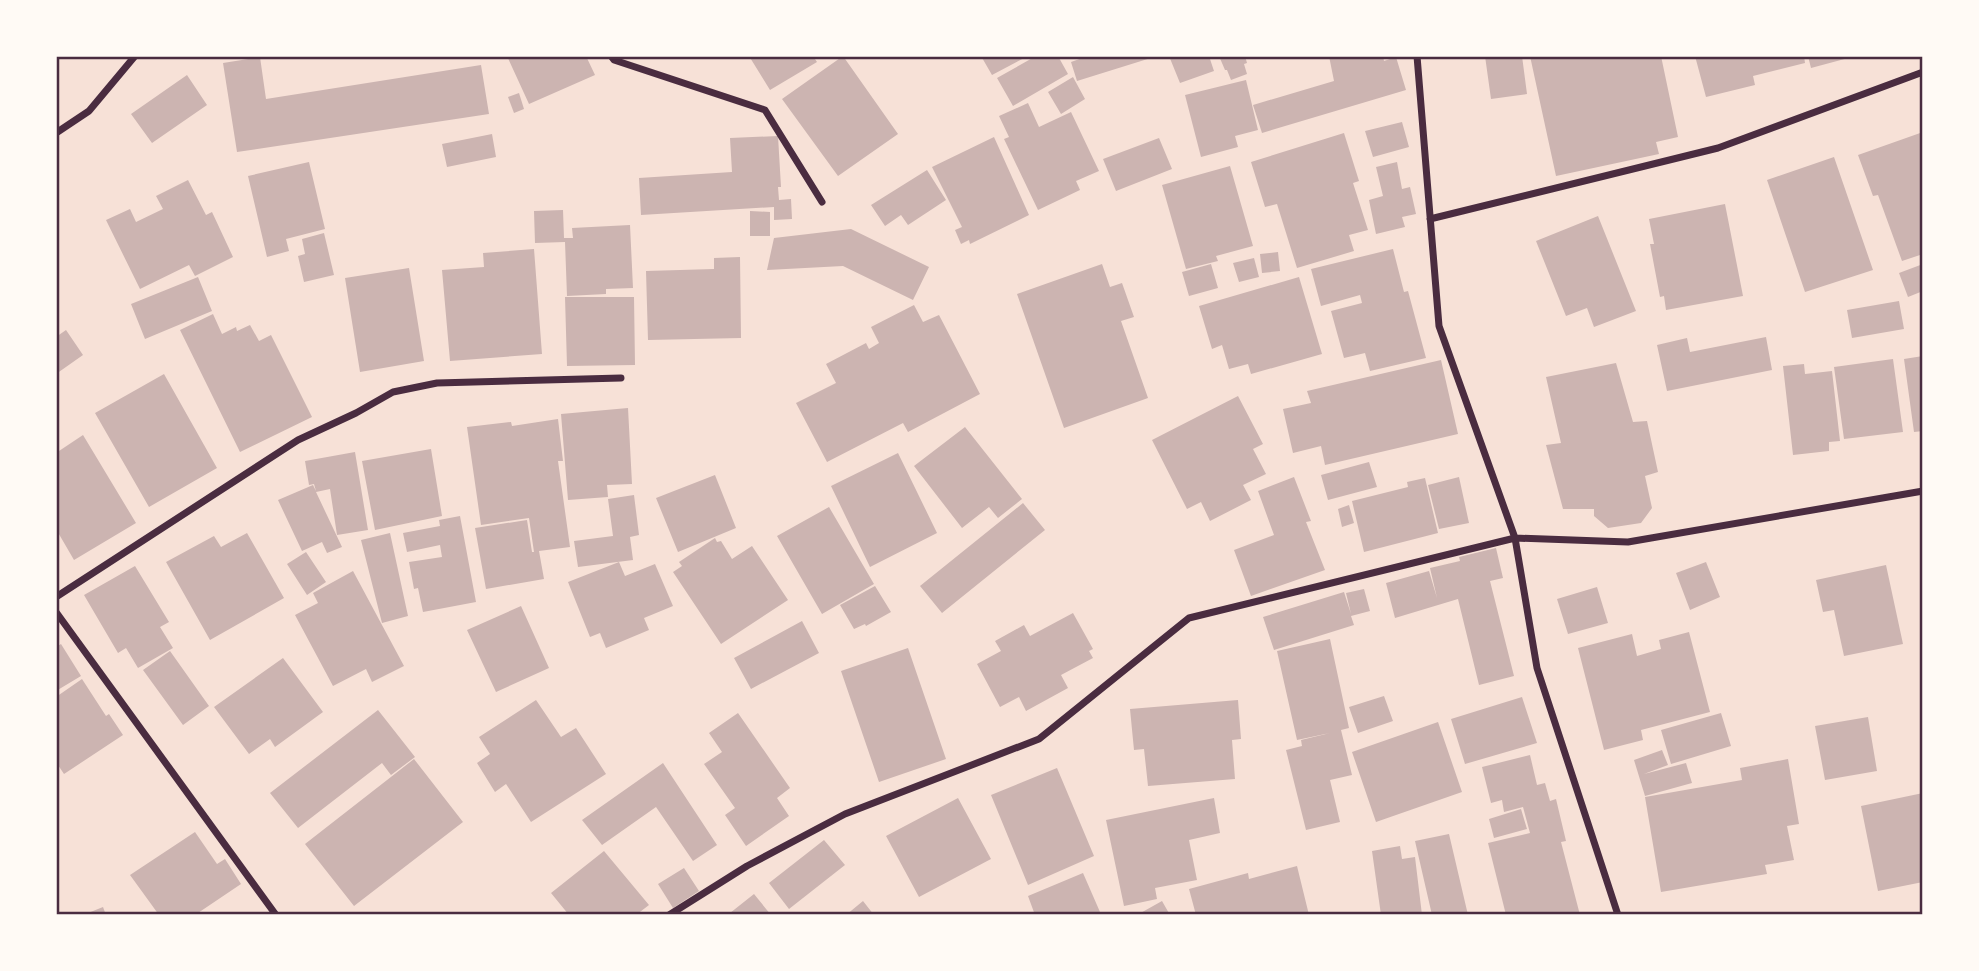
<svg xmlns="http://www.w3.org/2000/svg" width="1979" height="971" font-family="Barlow,sans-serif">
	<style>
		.building { fill: #ccb4b1 }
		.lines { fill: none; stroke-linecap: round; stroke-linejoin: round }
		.minor { stroke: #4a2c40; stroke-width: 7 }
		.neatline { fill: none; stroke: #4a2c40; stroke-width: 2.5 }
	</style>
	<rect width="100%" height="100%" fill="#f7e1d7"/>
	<path class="building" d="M507 56H586L595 75 529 104Z
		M749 56H813L817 62 770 90Z
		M843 56 898 134 838 176 782 99Z
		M981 56H1028L992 75Z
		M1036 56H1058L1068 74 1013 106 997 78Z
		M1088 56H1154V57L1077 81 1071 62Z
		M1169 56H1209L1214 71 1180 83Z
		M1219 56H1245L1247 63 1244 64 1247 74 1231 80 1227 70H1225Z
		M1329 56H1383L1384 61 1396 57 1406 90 1262 133 1253 105 1334 81Z
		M1485 56H1522L1527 94 1491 99Z
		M1530 56H1661L1678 137 1656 142 1659 154 1556 176Z
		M1695 56H1804L1805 63 1753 76 1755 85 1706 97Z
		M1808 56H1852V57L1811 68Z
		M260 57 266 99 481 65 489 114 237 152 223 63Z
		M187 75 207 105 152 143 131 114Z
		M1073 77 1085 99 1061 114 1048 92Z
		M1246 80 1258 130 1235 136 1238 147 1201 157 1185 95Z
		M519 93 524 109 514 113 508 97Z
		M1028 103 1039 127 1071 112 1099 171 1076 181 1080 190 1038 210 1004 139 1009 137 999 116Z
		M1402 122 1409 147 1373 157 1365 131Z
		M1923 132V254L1902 261 1878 195 1873 196 1858 155Z
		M1344 133 1359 181 1353 183 1368 230 1349 235 1354 251 1297 268 1277 204 1265 207 1251 162Z
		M492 134 496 157 447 167 442 144Z
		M778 136 781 187H778L779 200 791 199 792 219 774 220V207L641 215 639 178 732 172 730 138Z
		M994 137 1029 215 970 244 969 240 961 244 955 230 962 227 932 167Z
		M1159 138 1172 169 1116 191 1103 159Z
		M1834 157 1873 270 1805 292 1767 180Z
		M309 162 325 229 286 239 289 251 267 257 248 176Z
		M1397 162 1402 189 1410 187 1416 214 1402 217 1405 227 1376 234 1369 200 1383 196 1376 167Z
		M1230 166 1253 246 1216 256 1218 261 1186 269 1162 185Z
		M927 170 946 200 908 225 901 215 885 226 871 205Z
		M188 180 206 215 212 212 233 257 195 276 189 265 140 289 106 220 130 209 136 222 163 209 156 196Z
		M1725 204 1743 296 1666 310 1664 296 1660 297 1650 244H1654L1649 219Z
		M563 210 564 238H573L572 228 630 225 633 288 606 289V294L567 296 565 242 535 243 534 211Z
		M750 211 770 212V236H750Z
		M1598 216 1636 311 1594 327 1587 308 1566 316 1536 241Z
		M851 229 929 267 913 300 843 266 767 270 774 238Z
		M324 233 334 275 304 282 298 256 305 254 302 239Z
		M534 249 542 354 450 361 442 270 484 267 483 253Z
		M1393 249 1404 292 1408 291 1426 358 1370 371 1365 353 1344 358 1331 311 1362 303 1360 295 1321 306 1311 269Z
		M1278 252 1280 271 1262 273 1260 254Z
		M740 257 741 338 648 340 646 271 714 269V258Z
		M1254 258 1259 277 1239 282 1233 263Z
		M1102 264 1110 287 1122 283 1134 317 1121 321 1148 398 1064 428 1017 294Z
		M1211 264 1218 288 1189 296 1182 272Z
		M1923 264V291L1908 297 1899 273Z
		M409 268 424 361 360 372 345 278Z
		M198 277 212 311 145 339 131 304Z
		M1299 277 1322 354 1251 374 1248 364 1229 369 1222 345 1212 349 1199 306Z
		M565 297H634L635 365 567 366Z
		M1899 301 1904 329 1852 338 1847 310Z
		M914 305 923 322 939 315 980 394 908 432 903 423 827 462 796 403 836 383 826 364 866 343 869 349 879 343 871 327Z
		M213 314 222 334 236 327 237 331 250 325 259 341 271 335 312 417 240 452 180 330Z
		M66 330 83 355 56 374V337Z
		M1766 337 1772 370 1667 391 1657 345 1687 338 1690 352Z
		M1923 356V431L1914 432 1904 359Z
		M1893 359 1903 432 1844 439 1834 367Z
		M1441 360 1458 434 1325 465 1321 446 1293 453 1283 409 1311 403 1307 391Z
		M1616 363 1633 422 1647 421 1658 472 1645 476 1652 508 1641 523 1608 528 1594 516V509H1563L1546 445 1561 443 1546 377Z
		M1804 364 1805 374 1832 371 1840 441 1829 442V451L1793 455 1783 366Z
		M164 374 217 468 149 507 95 413Z
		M1238 396 1263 444 1253 449 1266 474 1243 485 1251 500 1210 521 1201 502 1187 509 1152 440Z
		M628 408 632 484 607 485 608 497 568 500 561 414Z
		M558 419 563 461H558L570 547 539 551 544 579 486 589 475 528 527 520 532 552H534L529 518 481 525 467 427 511 422 512 426Z
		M965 427 1022 499 998 518 989 507 962 528 914 466Z
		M83 435 136 523 74 560 56 529V453Z
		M431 449 442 516 375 530 362 461Z
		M355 452 368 530 337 535 330 489 316 492 342 547 327 553 322 542 302 551 278 500 313 485 316 491 314 484 309 485 305 461Z
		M898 453 937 533 870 567 831 486Z
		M1369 462 1377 487 1328 500 1321 475Z
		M715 475 736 528 678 552 656 498Z
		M1294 477 1311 521 1306 522 1325 570 1251 596 1234 550 1274 535 1258 491Z
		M1459 477 1469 523 1439 529 1428 485Z
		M1425 478 1438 533 1364 552 1352 501 1408 487 1407 482Z
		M634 495 639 535 630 537 633 560 578 567 574 541 613 536 608 499Z
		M1023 503 1045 530 942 613 920 586Z
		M1349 505 1354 523 1342 527 1338 509Z
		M829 507 874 584 822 614 777 536Z
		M460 516 476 602 423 612 418 588 414 589 409 562 442 557 440 545 407 552 403 533 440 526 439 520Z
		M247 533 284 598 210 640 166 562 214 536 221 547Z
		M390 533 408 616 382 623 361 540Z
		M715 538 717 542 721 541 732 559 752 546 788 600 721 644 673 572 682 566 679 562Z
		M1496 548 1503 578 1490 581 1514 676 1479 685 1458 599 1395 618 1386 583 1429 571 1437 598 1430 568 1460 561 1459 557Z
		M306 552 326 582 307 595 287 564Z
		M619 562 625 576 655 564 673 606 644 618 649 630 606 648 600 633 590 637 568 582Z
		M1706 562 1720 597 1690 610 1676 573Z
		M1886 565 1903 644 1844 656 1834 610 1823 612 1816 580Z
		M135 566 169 622 160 627 173 648 138 668 126 648 118 653 84 595Z
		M353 571 404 666 372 682 366 669 333 686 295 615 318 603 313 593Z
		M875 586 891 612 866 626 865 624 854 629 840 605Z
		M1597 587 1608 623 1568 634 1557 599Z
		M1364 589 1370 611 1351 616 1354 625 1274 650 1263 617 1344 592 1351 614 1346 593Z
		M521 606 549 668 496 692 467 630Z
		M1073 613 1093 649 1089 651 1093 658 1061 675 1068 688 1026 711 1019 697 1000 707 977 664 1001 651 995 641 1024 625 1030 636Z
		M802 621 819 653 751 689 734 658Z
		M1689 632 1710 712 1641 730 1643 740 1604 750 1578 648 1632 634 1637 656 1661 649 1659 640Z
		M1330 639 1349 728 1341 730 1352 775 1330 780 1340 822 1306 830 1286 750 1302 746 1301 740 1330 733 1297 740 1277 651Z
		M61 644 81 676 56 691V647Z
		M908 648 946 759 879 782 841 671Z
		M170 651 209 706 183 725 143 670Z
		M283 658 323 712 275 747 270 739 249 754 214 707Z
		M82 679 106 716 109 714 123 735 64 774 56 762V697Z
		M1384 696 1393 721 1358 733 1349 707Z
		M1522 697 1537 743 1465 764 1451 719Z
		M536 700 561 737 576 728 606 774 531 822 506 784 495 792 477 763 490 754 479 737Z
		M1238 700 1241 739 1232 740 1235 779 1148 786 1144 749 1134 750 1130 709Z
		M378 710 415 757 391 775 382 763 298 828 270 793Z
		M738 713 790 788 777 798 789 816 746 846 725 815 735 808 704 764 722 752 709 733Z
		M1721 713 1731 746 1671 764 1661 730Z
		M1868 717 1877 771 1825 780 1815 726Z
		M1438 722 1462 792 1376 822 1352 752Z
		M1662 750 1668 765 1644 774 1686 763 1692 783 1645 796 1634 760Z
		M1530 755 1537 785 1545 783 1550 801 1556 799 1566 841 1561 842 1580 915H1506L1488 843 1530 833 1523 807 1504 812 1502 800 1491 803 1482 767Z
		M414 759 463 822 354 906 305 844Z
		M1788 759 1799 824 1787 826 1794 860 1765 865 1767 874 1661 892 1645 797 1742 780 1740 768Z
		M663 763 717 845 693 861 656 807 602 845 582 820Z
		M1057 768 1094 856 1028 885 991 795Z
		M1923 793V882L1878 891 1861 806Z
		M958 798 991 859 919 897 886 836Z
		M1214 798 1220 833 1189 840 1197 880 1155 888 1157 899 1124 906 1106 820Z
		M1521 809 1527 829 1494 838 1489 819Z
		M195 832 217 864 225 859 241 884 195 915H159L130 875Z
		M1449 834 1468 915H1432L1415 841Z
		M824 840 845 865 789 909 769 883Z
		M1400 846 1402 859 1415 857 1422 915H1381L1372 851Z
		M604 851 649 905 636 915H569L551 893Z
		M1297 866 1309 915H1196L1189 889 1248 873 1249 879Z
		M684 868 699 891 673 908 658 884Z
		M1083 873 1100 912 1097 913 1098 915H1035L1028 896Z
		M754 894 771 915H731L730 913Z
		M863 901 874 915H846Z
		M1162 901 1170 915H1137Z
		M103 907 106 915H83Z"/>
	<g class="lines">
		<path class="minor" d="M611 56 614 60 765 110 822 202
			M1417 56 1439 326 1515 538 1537 668 1618 915
			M56 133 89 111 135 56
			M1430 219 1718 148 1923 72
			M56 597 298 440 356 413 393 392 437 383 621 378
			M56 612 276 915
			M669 915 747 866 845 814 1039 739 1189 618 1515 538 1628 542 1923 491"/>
	</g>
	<rect width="1979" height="971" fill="none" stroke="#fffaf5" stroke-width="116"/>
	<rect x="58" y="58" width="1863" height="855" class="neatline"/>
</svg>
